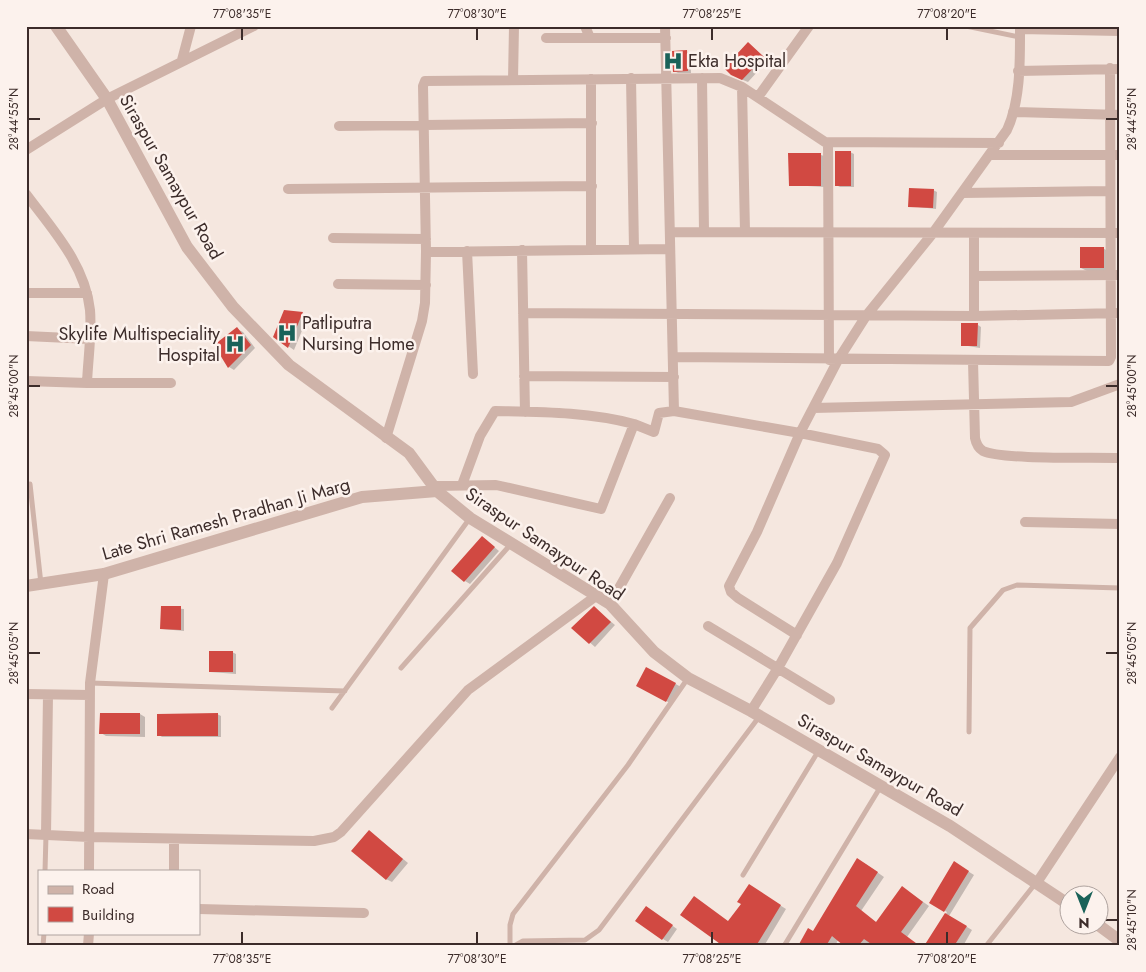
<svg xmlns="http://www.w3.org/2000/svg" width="1146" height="972" font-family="Jost,sans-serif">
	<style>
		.shadow { fill: #0003 }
		.building { fill: #d14942 }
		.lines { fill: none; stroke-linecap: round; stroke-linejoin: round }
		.service { stroke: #cfb3a9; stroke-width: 5 }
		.minor { stroke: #cfb3a9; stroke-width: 10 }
		.tertiary { stroke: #cfb3a9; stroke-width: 12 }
		.ticks { fill: none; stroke: #3c2c2a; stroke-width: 2 }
		.labels { text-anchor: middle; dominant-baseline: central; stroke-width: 5; stroke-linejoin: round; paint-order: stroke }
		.poi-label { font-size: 18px; fill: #3c2c2a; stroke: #fcf2ed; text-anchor: start }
		.street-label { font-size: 18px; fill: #3c2c2a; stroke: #fcf2ed }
		.neatline { fill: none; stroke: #3c2c2a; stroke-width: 2 }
		.ticks-label { font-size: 12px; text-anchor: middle; fill: #3c2c2a }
	</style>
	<rect width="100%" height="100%" fill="#f5e7df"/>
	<path class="shadow" d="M749 44 768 60 748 82 738 78Z
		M687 52 690 54 691 73H678L674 71Z
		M850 152 854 154V187H840L836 185Z
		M821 155 824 156V187L791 185Z
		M933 190 937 192 936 209 909 206Z
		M1103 248 1109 252V271H1087L1081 268Z
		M302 313 308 316 294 350 275 337Z
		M978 325 981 327 980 348 962 345Z
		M237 329 243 332 255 348 234 370 229 367 216 346Z
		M26 442 29 444 27 490H26Z
		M26 513 29 515V546H26Z
		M482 537 499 551 470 584 465 581Z
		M162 607 184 609V631L162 629Z
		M594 608 615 625 595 647 573 628Z
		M232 652 236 654V674L210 672Z
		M647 668 681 687 672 704 637 686Z
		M140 714 145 717V737L106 736 101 733Z
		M217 714 221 716V737H162L159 735Z
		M374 835 408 863 392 882 386 879Z
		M864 863 884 877 861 911 877 923 909 892 929 906 907 937 871 942 867 946H846L838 940 835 946H799L813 932Z
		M955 863 974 875 949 916 972 930 963 946H926L947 912 931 903Z
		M754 889 786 909 764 946H726L729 923Z
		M652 911 677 929 668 942 663 939Z"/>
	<path class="building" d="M748 42 764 57 742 80 731 75 724 68Z
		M687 50 688 71 673 72 672 51Z
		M835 151H851V186H835Z
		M788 153H821V186H789Z
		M909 188 934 189 933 208 908 207Z
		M1080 247H1104V268H1080Z
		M284 310 303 312 288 348 273 337Z
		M961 323H978L977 346H961Z
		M237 327 251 345 228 368 214 345Z
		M482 536 495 547 464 582 451 571Z
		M161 606H181V630L160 629Z
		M594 606 611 622 589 644 571 628Z
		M209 651H233V672H209Z
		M646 667 676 683 666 702 636 686Z
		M100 713H140V734H99Z
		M218 713V736H157V714Z
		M369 830 403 859 386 880 351 851Z
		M857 858 878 872 856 906 876 922 902 886 923 902 901 932 920 946H874L864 939 858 946H844L832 936 826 946H798L808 928 813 931Z
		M954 861 969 871 944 912 929 903Z
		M749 884 781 905 756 946H723L680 915 694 896 728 921 741 904 737 902Z
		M646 906 673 925 662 940 635 921Z
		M945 913 967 926 954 946H924Z"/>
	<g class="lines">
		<path class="service" d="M966 26 1019 37
			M30 484 41 584
			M401 668 511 544
			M90 683 345 691
			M332 708 470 518
			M969 732 970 628 1003 590 1017 585 1120 588
			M45 871 46 835
			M743 875 819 750
			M43 946 44 933
			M510 946V925L513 914 628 765 688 678
			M514 946 523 941 585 940 599 930 759 717
			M784 946 881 786
			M986 946 1035 884"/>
		<path class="minor" d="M585 26 590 38
			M665 26 674 411
			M1020 29 1120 31
			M546 38H666
			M182 60 191 26
			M1018 71 1120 69
			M631 78 634 249
			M702 78 704 232
			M591 79V249
			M513 80 514 26
			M742 87 745 232
			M758 97 809 26
			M1013 112 1120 115
			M339 126 592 123
			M828 143 829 360
			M26 150 107 99 254 26
			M990 155H1120
			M288 189 592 186
			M962 193 1109 191
			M26 194C52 229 85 264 90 310 92 334 88 359 87 383H171
			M670 232 1120 233
			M333 238 426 239
			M522 250 525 412
			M467 251 473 374
			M426 252 670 249
			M974 276 1120 275
			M338 284 426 285
			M26 293H87
			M523 313 974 316 1120 313
			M974 316V234
			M26 336 90 339
			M673 357 1109 361 1111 357 1110 68
			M973 361 975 438C976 443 978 448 983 451 1002 460 1094 457 1120 458
			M524 376 674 377
			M26 381 87 383
			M813 408 1071 402 1120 384
			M386 438 422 321 425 303 426 252 423 86 425 81 720 78 742 87 825 142 999 143
			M462 485 480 436 495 411C542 412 589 412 634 424
			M433 486 496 485 601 509 634 424 654 432 659 413 674 411 800 433 757 532 729 586 731 592 738 598 797 635
			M1025 522 1120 524
			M610 604 670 498
			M708 626 830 700
			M26 694 90 695
			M751 711 778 668 837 563 885 455 878 449 800 433 838 360 866 316 933 233 1007 130C1021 100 1020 59 1020 26
			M26 834 89 837 314 841 334 837 341 832 468 690 596 596
			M46 835 48 695
			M89 871 90 683 104 574
			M174 871V839
			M1036 884 1120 757
			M199 909 364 913
			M88 946 89 933"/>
		<path class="tertiary" d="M56 26 107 99 187 247 233 307 289 365 409 453 437 491 470 518 610 604 654 652 688 678 751 711 950 826 1068 904
			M26 586 104 574 362 497 437 491
			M1097 924 1120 941"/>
	</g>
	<path class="ticks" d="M242 28V40M477 28V40M712 28V40M947 28V40M28 119H40M1106 119H1118M28 386H40M1106 386H1118M28 653H40M1106 653H1118M1106 920H1118M242 932V944M477 932V944M712 932V944M947 932V944"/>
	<defs>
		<symbol id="hospital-bare" viewBox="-9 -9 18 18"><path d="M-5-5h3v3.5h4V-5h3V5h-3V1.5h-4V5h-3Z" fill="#1a6259" stroke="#fcf2ed" stroke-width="2.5" paint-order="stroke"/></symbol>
	</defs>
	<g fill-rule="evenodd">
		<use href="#hospital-bare" x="659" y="47" width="28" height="28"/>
		<use href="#hospital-bare" x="273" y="319" width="28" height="28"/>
		<use href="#hospital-bare" x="221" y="330" width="28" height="28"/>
	</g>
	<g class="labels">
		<g class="poi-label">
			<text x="688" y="61">Ekta Hospital</text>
			<text x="302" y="323">Patliputra<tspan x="302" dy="21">Nursing Home</tspan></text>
			<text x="220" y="334" text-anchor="end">Skylife Multispeciality<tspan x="220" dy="21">Hospital</tspan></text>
		</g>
		<g class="street-label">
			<text transform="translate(171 177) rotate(60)">Siraspur Samaypur Road</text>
			<text transform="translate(226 519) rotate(-16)">Late Shri Ramesh Pradhan Ji Marg</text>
			<text transform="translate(545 544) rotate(34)">Siraspur Samaypur Road</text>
			<text transform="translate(880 765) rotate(30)">Siraspur Samaypur Road</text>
		</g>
	</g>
	<rect width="1146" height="972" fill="none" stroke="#fcf2ed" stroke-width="55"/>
	<rect x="38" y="870" width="162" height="65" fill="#fcf2ed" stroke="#afa39f"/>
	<rect x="48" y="886" width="25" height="8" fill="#cfb3a9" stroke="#afa39f"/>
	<text x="82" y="894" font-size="15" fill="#3c2c2a">Road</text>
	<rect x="48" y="907" width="25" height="15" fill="#d14942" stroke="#afa39f"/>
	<text x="82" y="920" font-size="15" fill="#3c2c2a">Building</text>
	<g transform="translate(1084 910) rotate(180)"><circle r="24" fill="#fcf2ed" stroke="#afa39f"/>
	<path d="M0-4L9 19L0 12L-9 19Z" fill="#1a6259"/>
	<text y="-8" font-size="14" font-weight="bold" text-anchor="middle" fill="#3c2c2a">N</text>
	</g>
	<rect x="28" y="28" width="1090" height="916" class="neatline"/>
	<g class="ticks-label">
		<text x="242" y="18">77°08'35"E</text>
		<text x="477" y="18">77°08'30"E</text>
		<text x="712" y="18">77°08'25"E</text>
		<text x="947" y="18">77°08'20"E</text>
		<text transform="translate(1132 119) rotate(-90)" y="4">28°44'55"N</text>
		<text transform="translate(14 119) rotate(-90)" y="4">28°44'55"N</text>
		<text transform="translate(1132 386) rotate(-90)" y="4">28°45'00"N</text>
		<text transform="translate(14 386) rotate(-90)" y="4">28°45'00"N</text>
		<text transform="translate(1132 653) rotate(-90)" y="4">28°45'05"N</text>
		<text transform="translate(14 653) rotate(-90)" y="4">28°45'05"N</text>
		<text transform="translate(1132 920) rotate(-90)" y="4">28°45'10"N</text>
		<text x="242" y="963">77°08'35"E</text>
		<text x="477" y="963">77°08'30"E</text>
		<text x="712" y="963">77°08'25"E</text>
		<text x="947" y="963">77°08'20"E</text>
	</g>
</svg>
